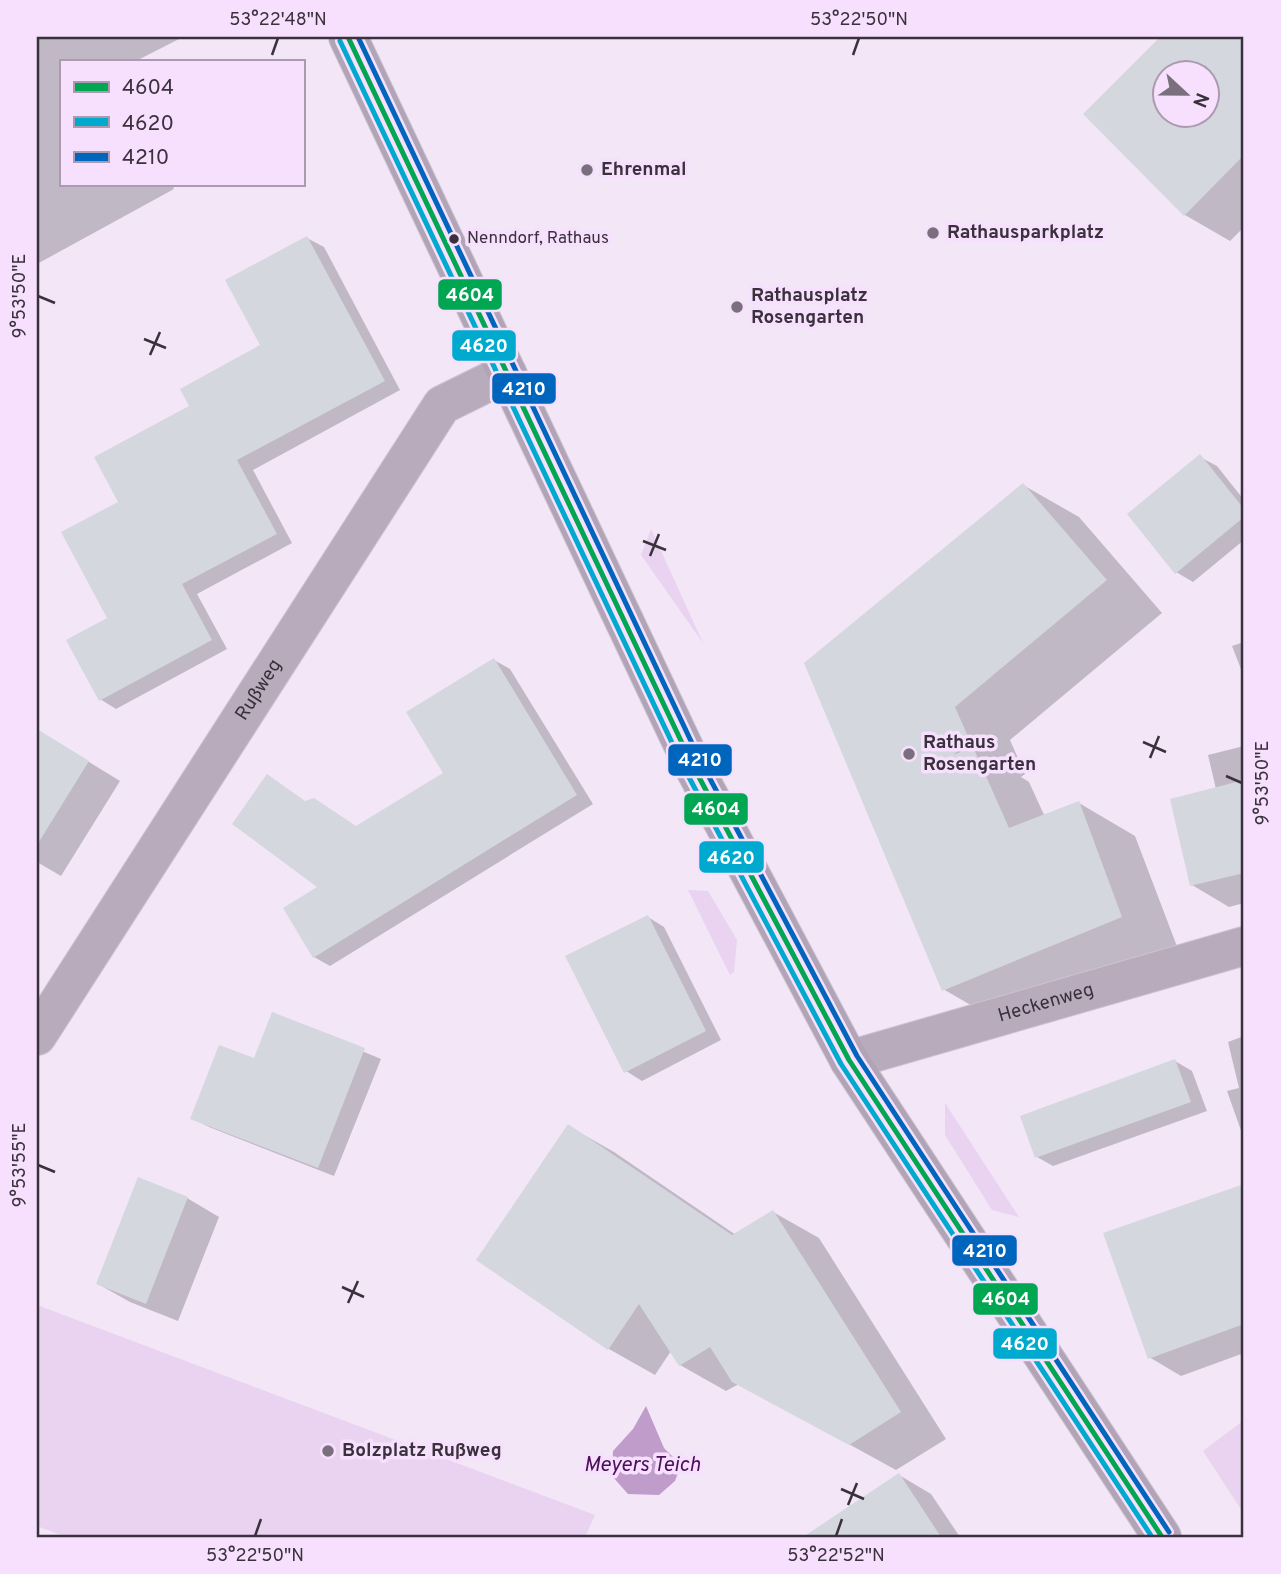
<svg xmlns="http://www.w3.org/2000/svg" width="1281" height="1574" font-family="Overpass,sans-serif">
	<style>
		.green { fill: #e9d3f0 }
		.water { fill: #c09ccb }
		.shadow { fill: #0003; fill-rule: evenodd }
		.building { fill: #d4d7dd; fill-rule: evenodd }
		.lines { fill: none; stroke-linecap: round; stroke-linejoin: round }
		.minor-casing { stroke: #ccc3d0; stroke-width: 40 }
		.major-casing { stroke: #ccc3d0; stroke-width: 40 }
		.minor { stroke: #b8acbc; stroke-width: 38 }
		.major { stroke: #b1a4b6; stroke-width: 38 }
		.bus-1-casing { stroke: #f6e0fd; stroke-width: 10 }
		.bus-2-casing { stroke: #f6e0fd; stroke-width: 10 }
		.bus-3-casing { stroke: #f6e0fd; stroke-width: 10 }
		.bus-1 { stroke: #00a651; stroke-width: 5 }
		.bus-2 { stroke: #00a9ce; stroke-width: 5 }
		.bus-3 { stroke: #0065bd; stroke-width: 5 }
		.ticks { fill: none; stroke: #3a313c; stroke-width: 2.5 }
		.poi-dot { fill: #7a707d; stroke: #f6e0fd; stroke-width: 2.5 }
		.bus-dot { fill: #3a313c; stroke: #f6e0fd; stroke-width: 2.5 }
		.labels { text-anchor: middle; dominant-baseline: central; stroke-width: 7; stroke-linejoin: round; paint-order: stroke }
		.bus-label { font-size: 17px; fill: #3a313c; stroke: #f6e0fd; text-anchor: start }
		.poi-label { font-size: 19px; font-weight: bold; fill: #3a313c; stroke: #f6e0fd; text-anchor: start }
		.street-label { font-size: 19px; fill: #3a313c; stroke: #f6e0fd }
		.water-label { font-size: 21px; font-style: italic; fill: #490f59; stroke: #f6e0fd }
		.line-badge { stroke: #f6e0fd; stroke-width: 2.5 }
		.badge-label { font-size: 19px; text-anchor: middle; font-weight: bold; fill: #fff }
		.neatline { fill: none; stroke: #3a313c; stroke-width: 2.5 }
		.ticks-label { font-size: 18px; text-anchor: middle; fill: #3a313c }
	</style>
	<rect width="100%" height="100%" fill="#f2e6f7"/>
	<path class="green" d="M651 529 703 643 641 555Z
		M688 890 708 891 737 940 734 972 730 975Z
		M945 1103 1019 1217 992 1210 945 1135Z
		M37 1305 595 1515 585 1537H66L37 1526Z
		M1244 1420V1514L1203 1451Z"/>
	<path class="water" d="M646 1406 664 1448 681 1465 675 1481 659 1495 628 1494 612 1476 613 1451 633 1429Z"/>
	<path class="shadow" d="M37 37H183L136 61H61V184H172L174 189 37 264Z
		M1162 37H1244V227L1230 241 1185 215 1085 114ZM1166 74H1208V116H1166Z
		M307 238 324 247 400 390 253 470 292 543 197 594 227 649 116 709 100 699 120 503 192 407 262 346Z
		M1200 457 1217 466 1244 500V540L1193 582 1176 572Z
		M1023 485 1079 517 1162 613 1010 740 1025 774 1021 777 1029 782 1045 817 1079 803 1135 836 1178 949 1000 1022 943 989 806 663Z
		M1244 642V677L1232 646Z
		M494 660 510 669 593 804 330 966 314 957 320 887 268 777 307 803 357 828 445 774Z
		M37 730 120 781 61 876 37 862Z
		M1244 746V903L1229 907 1192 885 1216 789 1208 755Z
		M648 917 664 927 721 1040 642 1081 626 1071Z
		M273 1014 381 1059 334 1176 209 1127 192 1118 255 1060Z
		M1244 1036V1139L1227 1091 1239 1088 1228 1042Z
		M1175 1061 1192 1071 1207 1111 1053 1166 1037 1157Z
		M568 1126 614 1152 736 1235 773 1212 819 1238 946 1439 896 1470 739 1384 726 1391 680 1365 671 1351 655 1375 609 1349 478 1260Z
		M1244 1186V1353L1181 1376 1149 1357 1106 1234Z
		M187 1198 219 1217 178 1321 130 1302 98 1284Z
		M899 1475 931 1494 960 1537H807Z"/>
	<path class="building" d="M1160 37H1244V155L1184 216 1083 114ZM1166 74H1208V116H1166Z
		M307 236 385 381 237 460 277 534 182 584 212 640 99 701 66 640 107 618 61 532 118 502 94 457 189 406 180 389 260 345 225 280Z
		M1200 454 1244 509V517L1175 574 1127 514Z
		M1023 483 1107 580 955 707 970 741 953 755 973 747 1009 828 1079 801 1122 917 942 991 804 663Z
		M494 658 577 795 313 958 283 908 317 887 232 824 267 774 305 801 314 798 356 826 443 773 406 712Z
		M37 729 89 761 37 845Z
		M1244 780V873L1190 886 1170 799Z
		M648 915 706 1031 624 1073 565 956Z
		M272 1012 365 1048 318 1168 190 1119 219 1045 254 1058Z
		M1175 1059 1191 1102 1035 1158 1020 1116Z
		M568 1124 732 1235 773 1210 901 1412 849 1445 732 1382 710 1347 679 1366 639 1304 608 1350 476 1260Z
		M138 1177 188 1197 146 1304 96 1284Z
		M1244 1184V1324L1148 1359 1103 1233Z
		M899 1473 941 1537H803Z"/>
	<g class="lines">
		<defs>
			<g id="minor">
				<path id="s1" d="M37 1036 442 405 507 373"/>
				<path id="s2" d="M849 1060 1244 946"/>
			</g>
			<path id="major" d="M348 37 691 762 849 1060 1162 1537"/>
		</defs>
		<use href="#minor" class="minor-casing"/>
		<use href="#major" class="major-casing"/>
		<use href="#minor" class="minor"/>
		<use href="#major" class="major"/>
		<defs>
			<path id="bus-1" d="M348 37 691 762 849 1060 1162 1537"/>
			<path id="bus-2" d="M340 41 683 766 841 1064 1152 1537"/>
			<path id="bus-3" d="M358 37 699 758 857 1056 1169 1532"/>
		</defs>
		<use href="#bus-1" class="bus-1-casing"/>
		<use href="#bus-2" class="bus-2-casing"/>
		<use href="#bus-3" class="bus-3-casing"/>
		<use href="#bus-1" class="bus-1"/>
		<use href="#bus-2" class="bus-2"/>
		<use href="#bus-3" class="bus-3"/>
	</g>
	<path class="ticks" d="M272 55 278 38M853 55 859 38M38 296 55 303M144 339 166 348M150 355 160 332M643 541 666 550M650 556 659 534M1143 742 1166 752M1150 758 1159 736M1226 776 1242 783M38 1165 55 1172M342 1287 364 1297M348 1303 358 1281M841 1489 864 1499M848 1505 857 1483M255 1536 261 1519M836 1536 842 1519"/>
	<g class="poi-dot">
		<circle cx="587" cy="170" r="7"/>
		<circle cx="933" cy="233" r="7"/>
		<circle cx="737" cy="307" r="7"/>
		<circle cx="909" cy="754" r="7"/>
		<circle cx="328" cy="1451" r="7"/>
	</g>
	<circle class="bus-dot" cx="454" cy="239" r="6"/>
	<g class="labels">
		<g class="bus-label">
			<text x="467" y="239">Nenndorf, Rathaus</text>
		</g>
		<g class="poi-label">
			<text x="601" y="170">Ehrenmal</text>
			<text x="947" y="233">Rathausparkplatz</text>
			<text x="751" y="296">Rathausplatz<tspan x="751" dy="22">Rosengarten</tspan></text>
			<text x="923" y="743">Rathaus<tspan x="923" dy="22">Rosengarten</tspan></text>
			<text x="342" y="1451">Bolzplatz Rußweg</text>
		</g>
		<g class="street-label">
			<text stroke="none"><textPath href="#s1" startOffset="411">Rußweg</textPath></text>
			<text stroke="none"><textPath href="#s2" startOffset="205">Heckenweg</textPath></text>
		</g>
		<g class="water-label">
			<text x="642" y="1465">Meyers Teich</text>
		</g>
	</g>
	<g class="line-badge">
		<rect x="437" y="278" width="66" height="33" rx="7" fill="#00a651"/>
		<rect x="451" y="329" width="66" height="33" rx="7" fill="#00a9ce"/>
		<rect x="491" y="372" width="66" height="33" rx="7" fill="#0065bd"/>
		<rect x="667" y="743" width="66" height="34" rx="7" fill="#0065bd"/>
		<rect x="683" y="792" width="66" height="34" rx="7" fill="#00a651"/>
		<rect x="698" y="840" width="67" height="34" rx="7" fill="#00a9ce"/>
		<rect x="951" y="1234" width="67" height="33" rx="7" fill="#0065bd"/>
		<rect x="972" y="1282" width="67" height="34" rx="7" fill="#00a651"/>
		<rect x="992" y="1327" width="66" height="33" rx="7" fill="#00a9ce"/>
	</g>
	<g class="badge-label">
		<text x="470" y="301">4604</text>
		<text x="484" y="352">4620</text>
		<text x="524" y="395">4210</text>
		<text x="700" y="766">4210</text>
		<text x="716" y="815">4604</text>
		<text x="731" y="864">4620</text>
		<text x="985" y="1257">4210</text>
		<text x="1006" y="1305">4604</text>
		<text x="1025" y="1350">4620</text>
	</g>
	<rect width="1281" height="1574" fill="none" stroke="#f6e0fd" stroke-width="77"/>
	<rect x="60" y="60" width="245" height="126" fill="#f6e0fd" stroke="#ab9ab0" stroke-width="2"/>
	<rect x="74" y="82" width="35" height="10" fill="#00a651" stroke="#ab9ab0" stroke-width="2"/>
	<text x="122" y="94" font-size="21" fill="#3a313c">4604</text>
	<rect x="74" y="117" width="35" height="10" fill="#00a9ce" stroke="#ab9ab0" stroke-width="2"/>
	<text x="122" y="130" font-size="21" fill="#3a313c">4620</text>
	<rect x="74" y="152" width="35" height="10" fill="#0065bd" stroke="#ab9ab0" stroke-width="2"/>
	<text x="122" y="164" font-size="21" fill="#3a313c">4210</text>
	<g transform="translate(1186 94) rotate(112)"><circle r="33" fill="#f6e0fd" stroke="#ab9ab0" stroke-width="2"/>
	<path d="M0-5L12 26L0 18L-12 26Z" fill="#7a707d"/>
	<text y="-10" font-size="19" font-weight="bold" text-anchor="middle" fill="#3a313c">N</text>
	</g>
	<rect x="38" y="38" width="1204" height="1498" class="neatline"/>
	<g class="ticks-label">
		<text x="278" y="25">53°22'48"N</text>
		<text x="859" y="25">53°22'50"N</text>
		<text transform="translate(19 296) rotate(-90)" y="6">9°53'50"E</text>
		<text transform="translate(1262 783) rotate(-90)" y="6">9°53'50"E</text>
		<text transform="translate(19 1165) rotate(-90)" y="6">9°53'55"E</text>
		<text x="255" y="1561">53°22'50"N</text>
		<text x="836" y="1561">53°22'52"N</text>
	</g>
</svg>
